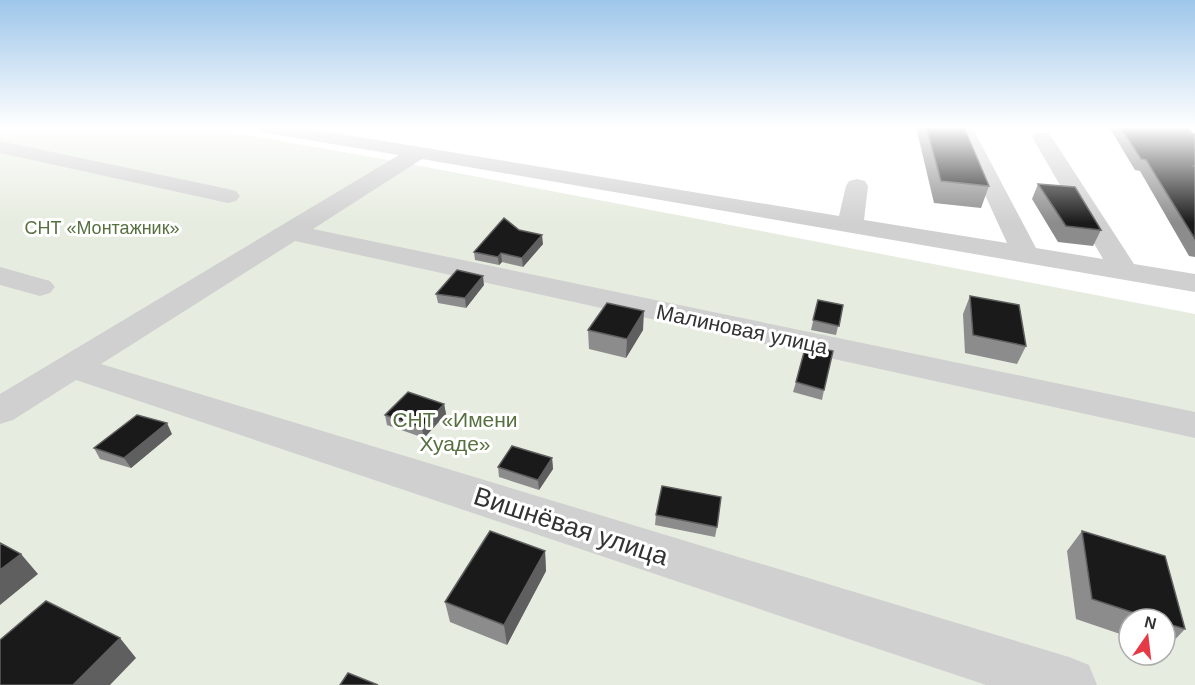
<svg xmlns="http://www.w3.org/2000/svg" width="1195" height="685" font-family="Arial,sans-serif">
	<style>
		.green { fill: #e6ecdf; fill-rule: evenodd }
		.lines { fill: none; stroke-linecap: round; stroke-linejoin: round }
		.minor { fill: #d0d0d0; fill-rule: evenodd }
		.wall { fill: #8c8c8c }
		.shaded-wall { fill: #5f5f5f }
		.building { fill: #1a1a1a; stroke: #5f5f5f; stroke-width: 1.5 }
		.labels { text-anchor: middle; dominant-baseline: central; stroke-width: 6; stroke-linejoin: round; paint-order: stroke }
		.far-park-label { font-size: 18px; fill: #56703f; stroke: #fff }
		.street-label { font-size: 21px; fill: #333; stroke: #fff }
		.park-label { font-size: 21px; fill: #56703f; stroke: #fff }
		.near-street-label { font-size: 26px; fill: #333; stroke: #fff }
	</style>
	<rect width="100%" height="100%" fill="#fff"/>
	<path class="green" d="M0 127H201L405 163 1195 314V685H0ZM1129 619H1165V655H1129Z"/>
	<g class="lines">
		<path class="minor" d="M257 127H299L839 216 846 186 849 181 857 179 865 181 868 186 864 220 1007 243 954 127H972L1036 248 1103 259 1032 137 1035 133H1049L1134 264 1195 274V292L422 159 313 229 1195 412V438L295 241 101 364 1069 657 1089 665 1097 685H986L76 380 13 420 0 424V394L399 155 266 133 259 131Z
			M0 141 228 189 236 191 240 196 236 201 228 203 0 153Z
			M0 267 50 281 55 287 50 293 40 296 0 285Z"/>
	</g>
	<path class="wall" d="M916 127H964L989 186 981 208 934 203Z
		M1109 127H1188L1192 133 1195 134V257L1189 256 1140 171 1135 170Z
		M1038 184 1101 230 1093 246 1058 242 1032 199Z
		M519 230 543 244 523 267 502 262 499 265 475 260 474 252Z
		M484 285 466 308 438 303 436 294Z
		M970 296 1026 346 1017 364 965 353 963 314Z
		M818 300 843 305 836 335 811 330Z
		M588 330H643L626 358 589 349Z
		M796 382 824 390 822 400 793 392Z
		M444 404 446 414 424 438 387 425 385 415Z
		M172 434 131 468 100 459 94 448Z
		M552 458 553 469 539 490 499 477 498 467Z
		M656 515 717 527 715 537 655 525Z
		M1082 531 1185 629 1166 649 1165 619H1129V637L1076 619 1067 551Z
		M545 551 546 571 507 645 450 622 445 602Z"/>
	<path class="shaded-wall" d="M542 235 543 244 523 267 522 258Z
		M501 253 502 262 499 265 498 257Z
		M483 276 484 285 466 308 465 298Z
		M644 311 643 330 626 358 627 339Z
		M444 404 446 414 424 438 422 428Z
		M167 423 172 434 131 468 124 458Z
		M552 458 553 469 539 490 538 480Z
		M545 551 546 571 507 645 504 625Z
		M21 554 38 574 0 605V570Z
		M120 638 136 658 110 685H73Z"/>
	<path class="building" d="M926 127H964L989 186 941 181Z
		M1120 127H1188L1192 133 1195 134V166H1194L1195 167V239L1146 160 1141 159Z
		M1038 184 1075 187 1101 230 1066 226Z
		M504 218 519 230 542 235 522 258 501 253 498 257 474 252Z
		M457 270 483 276 465 298 436 294Z
		M970 296 1019 305 1026 346 973 335Z
		M818 300 843 305 839 326 813 320Z
		M607 303 644 311 627 339 588 330Z
		M806 345 833 351 824 390 796 382Z
		M408 392 444 404 422 428 385 415Z
		M137 415 167 423 124 458 94 448Z
		M512 446 552 458 538 480 498 467Z
		M662 486 721 497 717 527 656 515Z
		M490 531 545 551 504 625 445 602Z
		M1082 531 1165 556 1185 629 1165 623V619H1153L1092 599Z
		M0 543 21 554 0 570Z
		M46 601 120 638 73 685H0V640Z
		M348 673 378 685H340Z"/>
	<linearGradient id="sky" x2="0" y2="1"><stop stop-color="#9ec6ea"/><stop offset="0.57" stop-color="#fff"/><stop offset="1" stop-color="#fff" stop-opacity="0"/></linearGradient>
	<rect width="1195" height="223" fill="url(#sky)"/>
	<g class="labels">
		<g class="far-park-label">
			<text x="102" y="228">СНТ «Монтажник»</text>
		</g>
		<g class="street-label">
			<text transform="translate(742 329) rotate(12)">Малиновая улица</text>
		</g>
		<g class="park-label">
			<text x="455" y="419">СНТ «Имени<tspan x="455" dy="24">Хуаде»</tspan></text>
		</g>
		<g class="near-street-label">
			<text transform="translate(571 526) rotate(18)">Вишнёвая улица</text>
		</g>
	</g>
	<g transform="translate(1147 637) rotate(14)"><circle r="28" fill="#ffffff" stroke="#adadad" stroke-width="1.5"/>
	<path d="M0-4.5L10 22L0 15L-10 22Z" fill="#e63946"/>
	<text y="-9" font-size="16" font-weight="bold" text-anchor="middle" fill="#333333">N</text>
	</g>
</svg>
